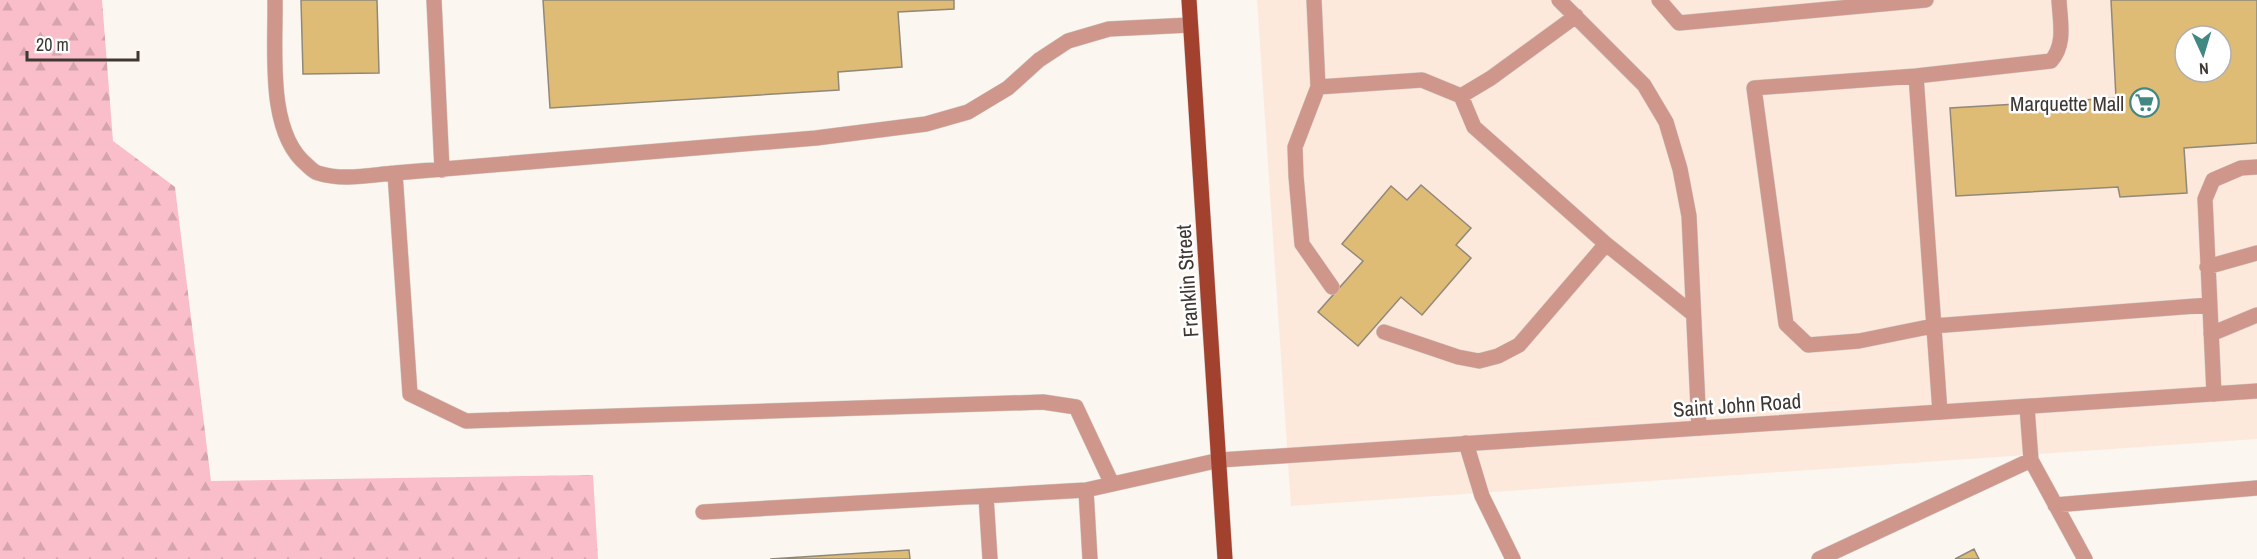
<svg xmlns="http://www.w3.org/2000/svg" width="2257" height="559" font-family="'Archivo Narrow',sans-serif">
	<style>
		.built { fill: #fce9dc; fill-rule: evenodd }
		.forest { fill: url(#forest-firs) }
		.building { fill: #debc75; stroke: #908879; stroke-width: 1.5; fill-rule: evenodd }
		.lines { fill: none; stroke-linecap: round; stroke-linejoin: round }
		.lane-casing { stroke: #d6d0cb; stroke-width: 16 }
		.street-casing { stroke: #d6d0cb; stroke-width: 16 }
		.primary-casing { stroke: #d6d0cb; stroke-width: 16 }
		.lane { stroke: #cf978b; stroke-width: 15 }
		.street { stroke: #cf978b; stroke-width: 15 }
		.primary { stroke: #a3412f; stroke-width: 15 }
		.labels { text-anchor: middle; dominant-baseline: central; stroke-width: 5; stroke-linejoin: round; paint-order: stroke }
		.poi-label { font-size: 21px; fill: #3e3733; stroke: #fff; text-anchor: end }
		.street-label { font-size: 21px; fill: #3e3733; stroke: #fff }
	</style>
	<defs>
		<pattern id="forest-firs" width="22" height="20" patternUnits="userSpaceOnUse" patternTransform="scale(1.5)"><rect width="22" height="20" fill="#f9bec9"/><path d="M5 1l3.5 6h-7zM16 11l3.5 6h-7z" fill="#d6a4ad"/></pattern>
	</defs>
	<rect width="100%" height="100%" fill="#fcf6f1"/>
	<path class="built" d="M1257 0H2257V439L1291 506ZM2185 36H2221V72H2185Z"/>
	<path class="forest" d="M0 0H102L113 141 175 187 211 481 593 475 598 559H0Z"/>
	<path class="building" d="M301 0H377L379 73 303 74Z
		M543 0H954V9L898 12 902 67 838 72 839 90 550 108Z
		M2111 0H2257V143L2184 148 2187 193 2120 197 2118 187 1956 196 1950 108 2116 98ZM2185 36H2221V72H2185Z
		M1421 185 1471 228 1456 245 1471 258 1422 315 1401 297 1358 346 1318 312 1363 261 1342 244 1391 186 1407 200Z
		M1974 549 1979 559H1955Z
		M909 550 910 559H770Z"/>
	<g class="lines">
		<defs>
			<path id="lane" d="M275 0C276 48 266 132 307 165 310 168 314 172 318 173 342 181 370 175 395 173
				M434 0 442 170
				M1314 0 1318 87 1295 147 1296 176 1302 244 1332 287
				M1559 0 1644 85 1666 122 1680 169 1689 216 1699 428
				M1659 0 1679 23 1926 0
				M1916 76 1754 88 1786 324 1808 345 1859 341 1933 326 2209 305
				M1318 87 1422 80 1461 96 1491 78 1576 16
				M1606 244 1693 314
				M2207 267 2257 253
				M1384 332 1458 357 1479 361 1498 356 1519 345 1606 244 1474 127 1461 96
				M2211 334 2257 315
				M2214 394 2205 199 2213 180 2241 168 2257 167
				M2027 407 2031 460 2085 559
				M1940 412 1916 76 2051 61C2066 44 2060 22 2059 0
				M1466 443 1482 496 1513 559
				M1112 484 1076 407 1043 402 466 421 410 394 395 173 816 138 926 124 968 112 1008 88 1039 60 1068 41 1109 29 1190 25
				M986 496 990 559
				M2055 505 2257 488
				M703 512 1086 490
				M1090 559 1086 490 1220 460
				M1819 559 2031 460"/>
			<path id="street" d="M1220 460 2257 391"/>
			<path id="primary" d="M1189 0 1225 559"/>
		</defs>
		<use href="#lane" class="lane-casing"/>
		<use href="#street" class="street-casing"/>
		<use href="#primary" class="primary-casing"/>
		<use href="#lane" class="lane"/>
		<use href="#street" class="street"/>
		<use href="#primary" class="primary"/>
	</g>
	<defs>
		<symbol id="supermarket-ring" viewBox="-11 -11 22 22"><circle r="9.5" fill="#fff" stroke="#418883" stroke-width="1.5"/><path d="M-6-5.5h2.5l.6 2H6L4.5 2H-2.5L-4.4-4H-6ZM-1.5 3.2a1.3 1.3 0 1 0 .1 0ZM3 3.2a1.3 1.3 0 1 0 .1 0Z" fill="#418883"/></symbol>
	</defs>
	<g fill-rule="evenodd">
		<use href="#supermarket-ring" x="2128" y="86" width="33" height="33"/>
	</g>
	<g class="labels">
		<g class="poi-label">
			<text x="2124" y="103">Marquette Mall</text>
		</g>
		<g class="street-label">
			<text transform="translate(1187 281) rotate(-94)">Franklin Street</text>
			<text transform="translate(1737 405) rotate(-4)">Saint John Road</text>
		</g>
	</g>
	<g transform="translate(2203 54) rotate(176)"><circle r="28" fill="#ffffff" stroke="#b2afad" stroke-width="1.5"/>
	<path d="M0-4.5L10 22L0 15L-10 22Z" fill="#418883"/>
	<text y="-9" font-size="16" font-weight="bold" text-anchor="middle" fill="#3e3733">N</text>
	</g>
	<path d="M27 51v9h111v-9" fill="none" stroke="#3e3733" stroke-width="3"/>
	<text x="36" y="51" font-size="18" fill="#3e3733" stroke="#ffffff" stroke-width="4.5" paint-order="stroke">20 m</text>
</svg>
